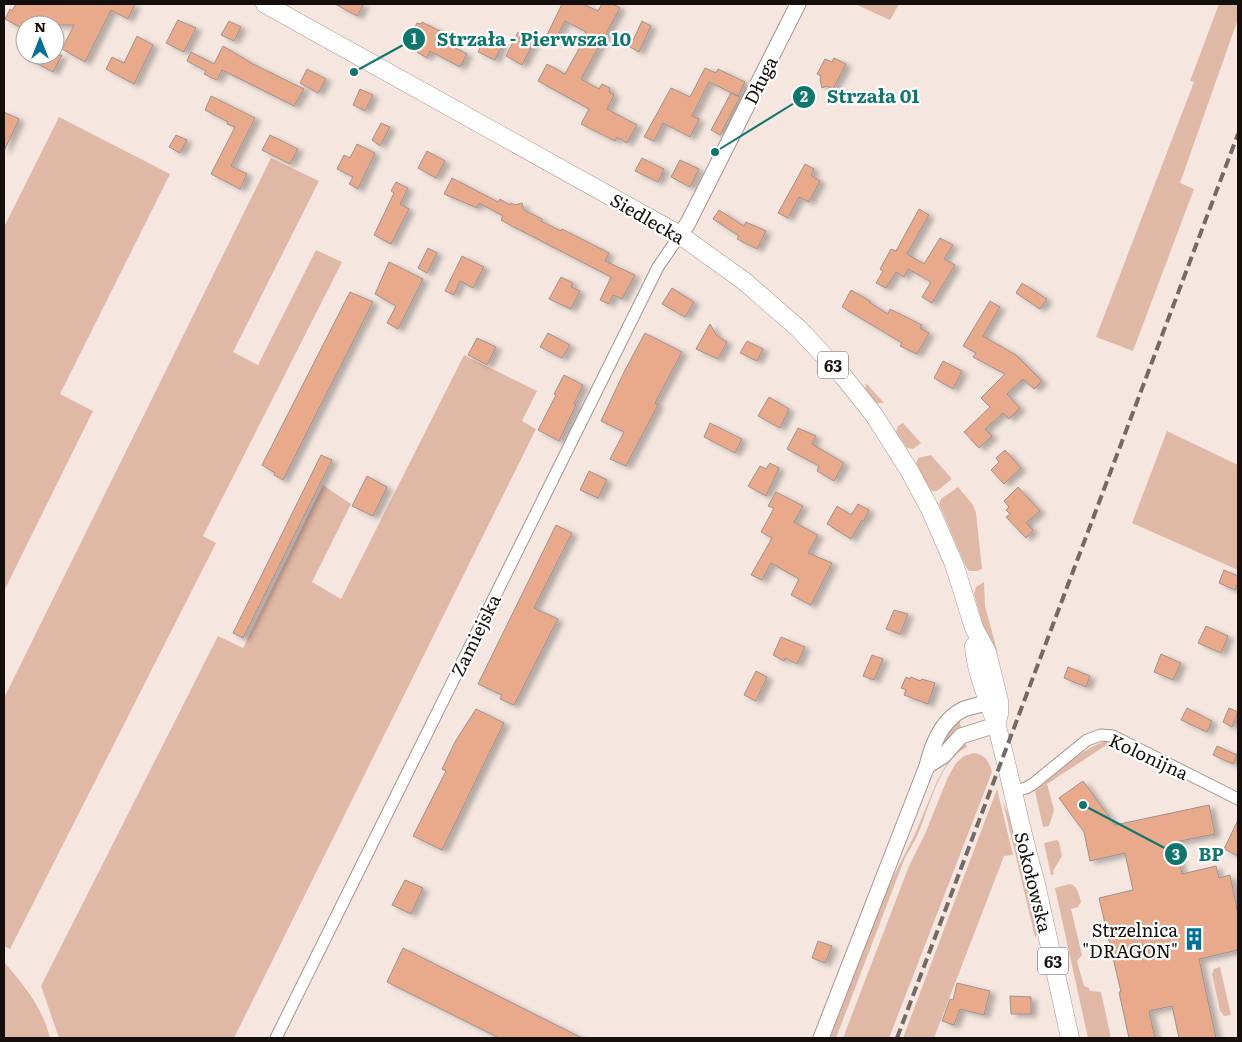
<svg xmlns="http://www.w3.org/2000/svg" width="1242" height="1042" font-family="Literata,serif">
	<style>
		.green { fill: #e0b8a6 }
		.building { fill: #e9a98b; stroke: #9f918b; filter: url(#shadow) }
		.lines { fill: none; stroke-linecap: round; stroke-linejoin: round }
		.street-casing { stroke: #a3958f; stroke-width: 13 }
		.secondary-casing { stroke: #a3958f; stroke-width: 17 }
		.primary-casing { stroke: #a3958f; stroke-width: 19 }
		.street { stroke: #fff; stroke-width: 11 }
		.secondary { stroke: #fff; stroke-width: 15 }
		.primary { stroke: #fff; stroke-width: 18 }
		.rail { stroke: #736a66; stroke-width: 4; stroke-dasharray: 10 5; stroke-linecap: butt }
		.labels { text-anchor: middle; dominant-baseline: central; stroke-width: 4.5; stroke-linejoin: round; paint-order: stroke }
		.shield { fill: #fff; stroke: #5a5756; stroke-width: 1 }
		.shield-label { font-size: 16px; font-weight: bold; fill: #140f0d }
		.street-label { font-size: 18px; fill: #140f0d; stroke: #fff }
		.poi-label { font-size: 18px; fill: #140f0d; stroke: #fff; text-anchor: end }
		.leader { fill: none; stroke: #0f766e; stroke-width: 2 }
		.callout-dot { fill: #0f766e; stroke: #fff; stroke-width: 2 }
		.mark-label { font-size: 15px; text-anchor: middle; font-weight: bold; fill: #fff }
		.callout-label { font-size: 19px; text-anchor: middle; font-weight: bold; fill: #0f766e; stroke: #fff; stroke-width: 4.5; stroke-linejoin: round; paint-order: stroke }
	</style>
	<defs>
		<filter id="shadow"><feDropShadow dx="5.5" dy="3" stdDeviation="2.5" flood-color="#0004"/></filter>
	</defs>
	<rect width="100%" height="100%" fill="#f5e7e0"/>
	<path class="green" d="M855 4H899L890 20Z
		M1219 4H1238V19L1180 183 1194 189 1133 351 1096 337 1194 82 1190 81Z
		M59 117 170 174 60 394 93 411 4 591V227Z
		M271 158 319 181 233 352 258 365 316 250 342 262 203 536 216 543 10 949 4 946V698Z
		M464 355 537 391 522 421 536 429 234 1038H59L41 986 218 636 243 648 323 485 351 504 312 582 341 599Z
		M866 383 884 403H875L865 390Z
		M903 423 921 443 913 449 907 448 896 432 898 426Z
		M1167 431 1238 465V570L1132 523Z
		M931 455 952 479 937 491H932L930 489 916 464 918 458Z
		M958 487 973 505 976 513 982 569 977 571H969L965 565 939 504 941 499Z
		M984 582 985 606 997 650 992 656 974 594 976 587Z
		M959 719 961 727 941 747 933 750Z
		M1108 741 1113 743 1108 744 1047 784 1054 810 1049 826 1043 827 1035 791C1052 777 1088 743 1108 741Z
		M966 744 967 747C939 760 929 810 917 836 913 844 908 852 904 860L836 1038H830L887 889 915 834 938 779 952 755Z
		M974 753C986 755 989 762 992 772L889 1038H843L909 866 925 834 948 777 956 763 964 756Z
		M997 789 1013 855 1004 856 934 1038H903Z
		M1003 802 1013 824 1038 933 1035 937Z
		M1057 840 1059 842 1062 856 1053 871 1054 874 1051 875 1044 843Z
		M1070 884C1078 886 1079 895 1081 902L1078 907 1071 909 1082 955 1077 961 1084 986 1089 988 1090 991 1101 992 1111 1038H1088L1055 888Z
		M4 962C25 987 42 1006 50 1038H4Z
		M1220 967 1231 1015 1224 1016 1220 1010 1212 974 1214 969Z"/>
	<path class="building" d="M16 4H135L128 19 111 10 85 62 62 49 74 25H25V30L5 19 10 9 12 11Z
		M335 4H364L357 16Z
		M562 4H583L598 11 602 4H613L620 8 581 79 599 89 602 84 610 88 609 92 614 95 607 109 637 125 627 143 617 137 615 141 581 124 589 109 538 81 547 64 565 74 580 47 579 46 586 32 565 21 556 39 547 35Z
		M178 20 196 28 184 52 166 43Z
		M229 21 241 27 234 41 221 35Z
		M642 21 651 26 639 52 630 47Z
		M422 22 444 33 441 40 467 54 460 67 430 51 427 58 417 52 419 49 407 43 417 23 421 24Z
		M518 32 524 35 525 33 536 38 522 65 506 56Z
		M137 36 153 45 134 84 106 69 112 57 124 63Z
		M486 36 502 44 495 60 478 52Z
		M223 46 253 64 304 89 294 106 222 70 217 80 212 78 204 74 206 71 187 61 191 52 214 64Z
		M21 55H62L53 72Z
		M834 58 846 64 833 89 827 86 822 88 820 80 821 76 817 74 825 59 832 62Z
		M705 68 716 73 718 69 745 82 738 96 709 82 692 116 699 119 690 137 663 123 654 141 644 137 671 88 690 97Z
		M307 69 326 79 318 93 300 83Z
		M360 89 373 95 365 111 353 105Z
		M731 93 740 97 720 135 711 130Z
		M211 96 255 118 231 166 247 174 240 189 211 174 235 127 227 124 228 122 205 110Z
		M4 112 19 119 4 151Z
		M381 123 390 127 380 146 372 140Z
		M176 135 187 140 180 153 169 147Z
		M270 135 298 149 290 164 262 150Z
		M357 144 375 153 358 189 349 184 353 177 337 169 344 155 350 158Z
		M427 151 445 161 436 178 418 168Z
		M642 158 664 169 658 182 635 171Z
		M680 160 699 169 690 187 671 177Z
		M805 164 814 169 811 175 820 181 809 202 799 197 788 218 778 213Z
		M452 178 498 202 500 199 510 205 511 203 515 205 522 203 524 210 542 219 541 221 561 231 562 229 609 253 605 261 635 275 622 299 613 295 609 304 600 300 611 277 512 226 501 220 503 216 479 203 477 208 444 194Z
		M396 182 408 188 400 204 409 209 391 244 374 235 394 193 391 191Z
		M919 209 929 215 907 254 924 264 940 238 953 245 944 259 955 265 932 303 922 297 931 282 908 269 904 277 896 272 886 288 876 283 883 271 880 269 891 249 896 251Z
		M719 210 744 226 746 222 766 231 757 249 737 239 739 236 713 219Z
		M428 248 437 253 427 273 418 268Z
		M462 256 484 267 473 288 460 281 454 295 445 291Z
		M389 262 423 279 398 329 387 323 396 306 375 294Z
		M561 277 573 283 571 287 580 291 571 309 549 299Z
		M1022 283 1047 299 1040 309 1016 293Z
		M672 288 694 302 685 317 662 304Z
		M851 290 870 301 869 302 888 314 890 309 922 325 920 328 929 333 917 354 900 346 902 343 842 307Z
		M350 292 373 302 283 480 274 475 275 473 262 465Z
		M990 301 1000 307 983 336 1016 355 1042 381 1034 389 1023 379 1007 394 1020 408 1009 419 1003 413 985 429 992 436 979 448 964 432 990 407 981 398 1005 374 973 357 976 353 963 346Z
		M710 324 717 336 727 342 718 359 696 349Z
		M548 333 570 345 562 358 540 347Z
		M645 333 682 352 655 403 658 405 626 466 610 459 624 432 601 421 625 370Z
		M477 338 496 347 487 365 468 355Z
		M747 341 763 349 757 361 740 353Z
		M943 361 962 371 953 389 934 378Z
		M564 375 583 385 574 404 576 405 559 441 538 430 556 395 554 394Z
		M769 397 789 409 780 428 758 416Z
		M710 423 742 439 735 453 704 437Z
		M798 428 816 436 812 444 844 463 834 481 817 471 819 466 787 449Z
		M1005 450 1021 468 1004 484 991 470 999 462 996 458Z
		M321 455 332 460 243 638 233 633Z
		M770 463 779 468 766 496 748 486 760 466 766 469Z
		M589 471 607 480 598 498 580 490Z
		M367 476 387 487 373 516 352 506Z
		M1018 487 1040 511 1026 523 1033 530 1026 538 1006 517 1010 514 1006 510 1009 507 1004 501Z
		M776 492 803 506 794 522 818 535 808 553 832 563 811 605 791 595 799 579 771 563 762 580 751 575 772 538 761 532 774 508 768 506Z
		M858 504 869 510 864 521 862 520 851 539 827 524 837 506 851 515Z
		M556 525 572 533 534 608 558 619 514 705 500 699 502 695 478 684Z
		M1224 570 1238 576V583L1235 590 1219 583Z
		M894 610 908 614 900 634 886 629Z
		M1206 626 1228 636 1221 653 1198 643Z
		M781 637 805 647 797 664 785 658 784 661 773 655Z
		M1161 654 1181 663 1173 680 1154 672Z
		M872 655 883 659 874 680 863 676Z
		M1068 667 1090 676 1086 687 1064 678Z
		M756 671 767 677 756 701 744 695Z
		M906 677 910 679 911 677 920 681 922 679 935 683 928 704 904 695 906 690 901 688Z
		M1187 708 1212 721 1207 732 1181 720Z
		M1229 708 1238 712 1232 727 1223 722Z
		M476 709 504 723 442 850 413 836 446 771 442 769 455 742Z
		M1217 746 1237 755 1233 764 1213 755Z
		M1083 781 1115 825 1209 805 1215 834 1175 842 1182 874 1216 866 1219 878 1230 875 1238 914V950L1199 959 1216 1038H1179L1172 1006 1149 1011 1155 1038H1129L1119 992H1121L1099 898 1133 890 1125 853 1090 861 1084 832 1059 798Z
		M1238 820V856L1224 849Z
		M405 880 423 888 411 914 392 905Z
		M818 941 832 946 825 963 812 958Z
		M403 948 582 1038H499L387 982Z
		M957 983 990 991 984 1015 960 1009 954 1025 942 1021 950 999 953 1000Z
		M1010 996 1031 997V1014H1011Z"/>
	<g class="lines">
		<defs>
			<path id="street" d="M1013 791 1026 788 1033 784 1087 740 1101 735 1113 736 1238 799
				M276 1038 658 267 680 235"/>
			<path id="secondary" d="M680 235 688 223 798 4
				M927 766 943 756 961 736 996 725
				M821 1038 927 766C932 745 942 719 964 709 975 705 988 703 999 701"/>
			<path id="primary" d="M265 4 680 235 744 281 799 329 843 376 874 415 909 470 930 509 954 564 974 628 987 652 999 701V714L996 725
				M974 646C976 674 989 701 997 727 1011 779 1021 832 1036 884L1070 1038"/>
		</defs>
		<use href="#street" class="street-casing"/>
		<use href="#secondary" class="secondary-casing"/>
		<use href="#primary" class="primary-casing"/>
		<use href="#street" class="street"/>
		<use href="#secondary" class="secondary"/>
		<use href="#primary" class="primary"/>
		<path class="rail" d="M897 1038 1238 134"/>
	</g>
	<defs>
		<symbol id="building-bare" viewBox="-9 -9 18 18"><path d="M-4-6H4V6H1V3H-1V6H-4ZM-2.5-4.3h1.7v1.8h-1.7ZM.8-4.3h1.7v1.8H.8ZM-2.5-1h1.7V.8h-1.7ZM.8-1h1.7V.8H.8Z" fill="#00709b" stroke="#fff" stroke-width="2.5" paint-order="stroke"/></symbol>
	</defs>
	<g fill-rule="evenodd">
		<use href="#building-bare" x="1178" y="923" width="32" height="32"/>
	</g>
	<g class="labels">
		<g class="shield">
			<rect x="818" y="351.5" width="30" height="27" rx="4"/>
			<rect x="1038" y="947.5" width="30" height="27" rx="4"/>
		</g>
		<g class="shield-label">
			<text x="833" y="365">63</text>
			<text x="1053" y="961">63</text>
		</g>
		<g class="street-label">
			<text transform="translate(760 80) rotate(-63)">Długa</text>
			<text transform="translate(648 218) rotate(30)">Siedlecka</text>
			<text transform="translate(475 635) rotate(-64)">Zamiejska</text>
			<text transform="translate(1149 756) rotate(25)">Kolonijna</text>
			<text transform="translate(1034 882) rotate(76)">Sokołowska</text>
		</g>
		<g class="poi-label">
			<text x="1178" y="929">Strzelnica<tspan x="1178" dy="21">"DRAGON"</tspan></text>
		</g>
	</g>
	<path class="leader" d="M354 72L414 39M715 152L804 97M1083 805L1176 854"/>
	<g class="callout-dot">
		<circle cx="354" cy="72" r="5"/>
		<circle cx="715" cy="152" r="5"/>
		<circle cx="1083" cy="805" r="5"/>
		<circle cx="414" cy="39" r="12"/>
		<circle cx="804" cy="97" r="12"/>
		<circle cx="1176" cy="854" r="12"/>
	</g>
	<g class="mark-label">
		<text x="414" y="44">1</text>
		<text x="804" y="102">2</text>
		<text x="1176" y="860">3</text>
	</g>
	<g class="callout-label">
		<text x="534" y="46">Strzała - Pierwsza 10</text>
		<text x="873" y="103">Strzała 01</text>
		<text x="1211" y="861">BP</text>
	</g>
	<rect width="1242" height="1042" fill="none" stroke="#140f0d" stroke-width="10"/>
	<g transform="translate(40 40)"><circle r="24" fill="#ffffff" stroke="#a19f9e"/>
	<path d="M0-4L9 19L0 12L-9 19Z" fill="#00709b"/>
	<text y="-8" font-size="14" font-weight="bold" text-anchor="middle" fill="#140f0d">N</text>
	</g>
</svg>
